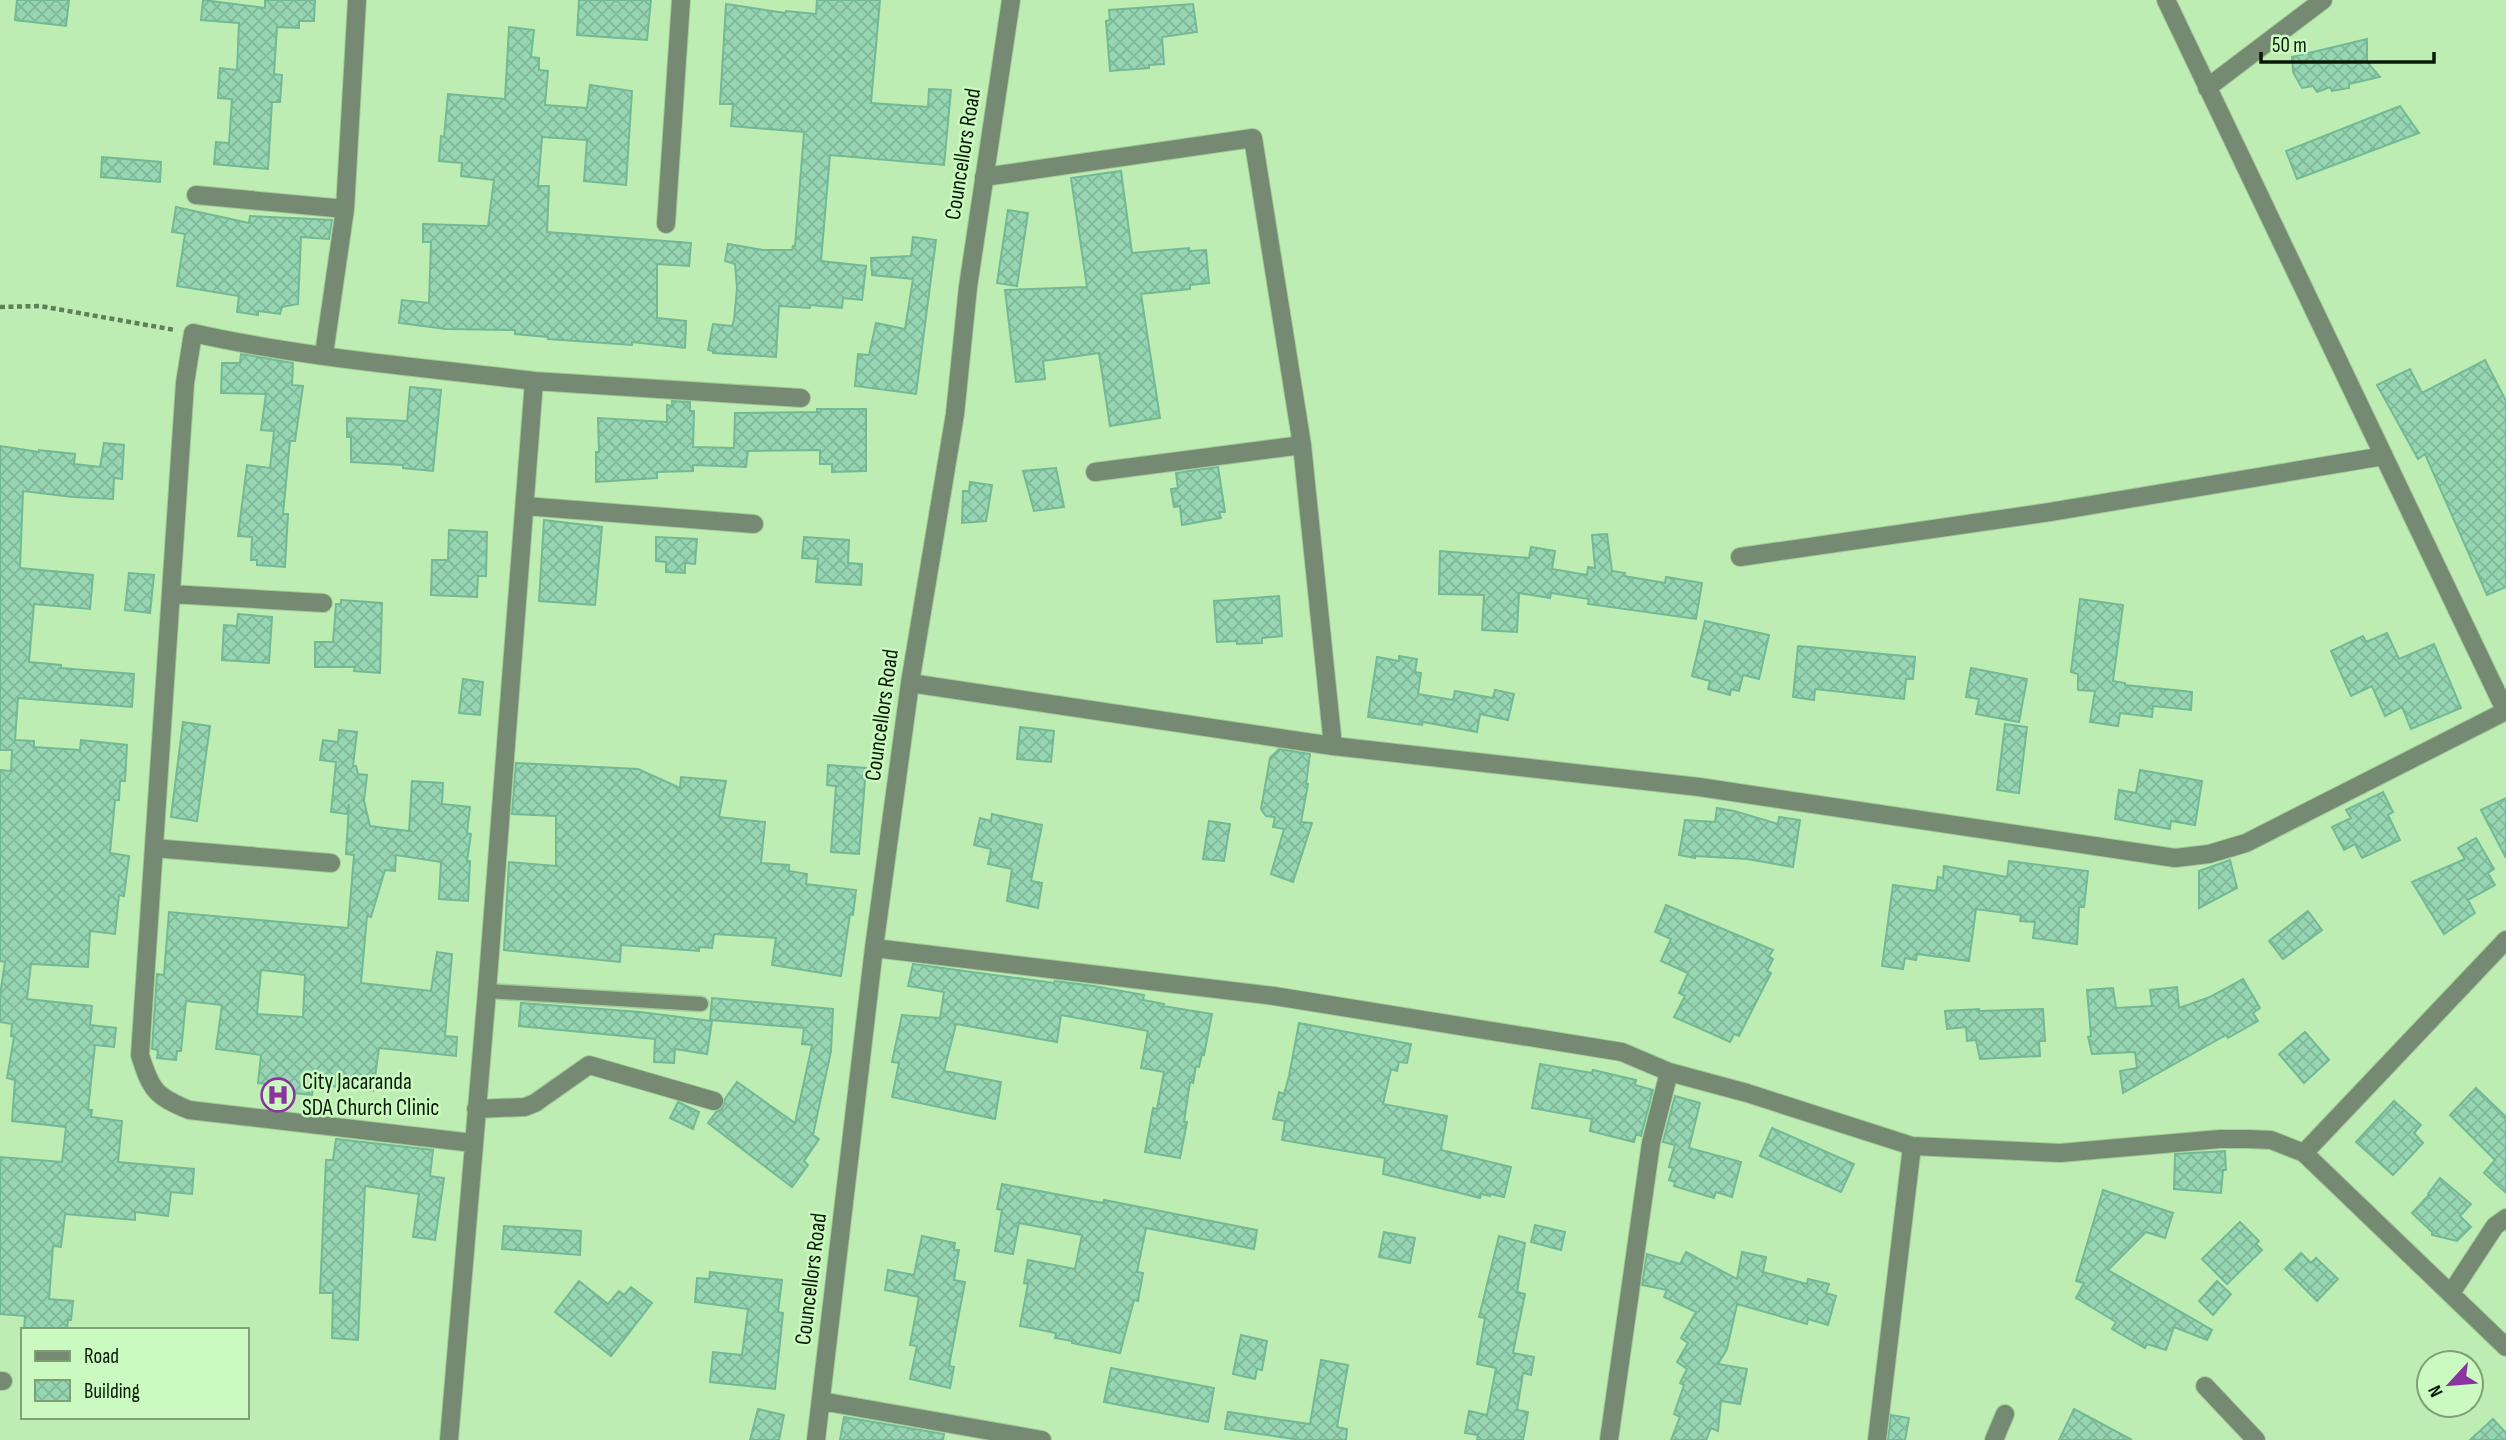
<svg xmlns="http://www.w3.org/2000/svg" width="2506" height="1440" font-family="'Sofia Sans Condensed',sans-serif">
	<style>
		.building { fill: url(#building-cross-hatch); stroke: #72b994; stroke-width: 2; fill-rule: evenodd }
		.lines { fill: none; stroke-linecap: round; stroke-linejoin: round }
		.service-casing { stroke: #a1cb98; stroke-width: 17 }
		.minor-casing { stroke: #a1cb98; stroke-width: 20 }
		.path { stroke: #5f7f59; stroke-width: 4.5; stroke-dasharray: 5 3.5; stroke-linecap: butt }
		.service { stroke: #768972; stroke-width: 14 }
		.minor { stroke: #768972; stroke-width: 18 }
		.labels { text-anchor: middle; dominant-baseline: central; stroke-width: 5; stroke-linejoin: round; paint-order: stroke }
		.street-label { font-size: 23px; fill: #081905; stroke: #cbfac0 }
		.poi-label { font-size: 23px; fill: #081905; stroke: #cbfac0; text-anchor: start }
	</style>
	<defs>
		<pattern id="building-cross-hatch" width="8" height="8" patternUnits="userSpaceOnUse" patternTransform="scale(1.75)"><rect width="8" height="8" fill="#96d6b3"/><path d="M0 0l8 8M0 8l8-8" fill="none" stroke="#80b798"/></pattern>
	</defs>
	<rect width="100%" height="100%" fill="#beedb4"/>
	<path class="building" d="M17 0H69L66 26 15 20Z
		M203 0 265 8V0H315L314 21H299V28L277 27 274 74 282 75 280 102H272L268 169 214 164 216 142 229 143 232 99 218 98 220 68 237 70 239 23 201 20Z
		M579 0H651L647 40 577 35Z
		M817 0H880L871 103 928 107 929 89 951 90 944 165 830 155 821 261 866 266 862 300 843 298 842 308 810 305V308L779 306 776 357 713 353V351L708 350 713 324 732 326 734 320 737 288 735 264 725 261 728 244 763 250H792L793 246H795L804 132 731 126 733 104H720L726 4 785 13 786 11 816 14Z
		M1193 4 1197 32 1162 37 1164 64 1149 65V68L1110 71 1106 21 1110 20 1109 10Z
		M509 27 534 30 531 57 539 58V70L548 71 545 105 587 108 590 85 632 91 626 185 584 181 587 140 542 137 538 186H549L547 232 691 243 689 266 657 264V318L686 321 685 348 632 342V345L548 339V337L515 334V330L446 329 399 323 402 300 429 303 431 242H423V224L488 226 494 180 461 176 462 163 439 161 441 136 444 137 448 94 505 99Z
		M2367 39V62L2380 77 2349 84V88L2332 91 2330 87 2317 92 2313 86 2302 88 2293 72 2292 57Z
		M2400 106 2419 133 2297 179 2286 151Z
		M102 157 161 162 160 182 101 177Z
		M1121 171 1132 253 1189 248V251L1206 250 1209 283 1190 285V289L1141 294 1160 418 1110 426 1099 353 1043 361 1045 379 1016 382 1005 290 1087 287 1071 178Z
		M176 207 249 223 250 216 332 220 329 239 301 237 298 304 282 307 280 314 258 311V315L237 312 239 296 177 286 185 234 172 232Z
		M1008 210 1028 213 1017 286 997 283Z
		M913 237 936 240 916 394 855 386 858 354 869 355 876 323 905 329 913 279 872 275 871 258 911 256Z
		M241 354 293 363 292 385 303 386 295 441H290L283 514H288L285 567 257 565V560H251L252 537 238 536 247 465 270 468 274 431 261 430 266 394 221 393 222 363H240Z
		M2485 360 2506 401V587L2487 595 2425 454 2418 459 2377 385 2410 369 2422 393Z
		M410 387 441 390 433 471 403 468V465L351 462V437H347V418L407 421Z
		M672 401 690 402V411H694L693 447 734 448 735 413 817 412V409H866V471L832 472V464H820V450L748 451 746 467 693 465V471L657 472V478L596 482V452H599L598 418 667 422V405L672 406Z
		M104 443 124 445 122 479 114 478 113 499 73 497 23 491 20 568 93 575 90 609 34 604 29 662 61 665V668L134 674 132 707 18 698 15 740 34 741V747L80 750 81 740 127 745 125 781H120L119 800H115L110 853 129 856 124 896 119 895 115 934 90 931 88 967 31 964 27 999 92 1006 90 1025 116 1028 114 1047 95 1045 88 1110H92L91 1117 122 1121 118 1162 194 1169 192 1194 171 1192 168 1216 135 1212V1220L65 1214 61 1247 53 1246 49 1299 73 1301 71 1320H68L67 1330H24L25 1316 0 1314V1157L62 1162 66 1127 12 1121 15 1080 7 1078 14 1037 11 1036 12 1024 0 1022V995L5 962 0 961V770L11 771 12 750H0V446L39 452V450L75 454 74 464 100 467Z
		M1218 467 1225 512H1219L1221 518 1182 525 1180 506 1174 507 1171 489 1178 488 1176 473Z
		M1056 468 1064 507 1034 511 1023 471Z
		M970 482 992 485 986 521 962 523 963 491H969Z
		M544 520 602 527 595 605 539 601Z
		M449 530 487 532 486 576H478L477 597 431 595 432 560H448Z
		M1607 534 1612 571 1625 573 1624 576 1665 583 1666 577 1702 583 1696 619 1588 604 1589 599 1551 593 1550 598 1519 593 1517 632 1482 630 1484 595 1439 594 1440 551 1529 558 1531 547 1555 551 1552 569 1587 575 1588 567 1595 568 1592 535Z
		M656 537 697 539 695 564 685 563V573L666 572V562L656 561Z
		M804 537 849 540 848 563 862 564 861 585 816 582 818 559 802 558Z
		M129 573 154 575 150 613 125 610Z
		M1279 596 1282 636 1262 638V643L1237 644V641L1217 642 1214 601Z
		M2080 599 2123 605 2113 681 2125 683V685L2192 692 2191 710 2153 706 2152 717 2120 713 2118 726 2090 722 2095 691 2078 690V674L2071 672Z
		M341 600 382 603 380 673 354 671 355 667H315V642H333L336 604H341Z
		M238 614 272 617 269 663 222 660 224 625 237 626Z
		M1705 621 1769 635 1759 679 1743 675 1739 691 1731 689 1730 695 1708 689 1710 681 1692 676Z
		M2387 633 2399 659 2434 644 2461 708 2411 729 2402 707 2385 716 2372 686 2351 696 2331 651 2363 636 2366 642Z
		M1798 646 1915 657 1913 679H1906L1904 699 1815 689 1814 700 1793 697Z
		M1399 656 1417 659 1415 672 1421 673 1418 694 1453 700 1455 691 1493 698 1495 690 1514 694 1508 720 1480 714 1477 732 1423 722 1422 725 1368 717 1377 657 1399 661Z
		M1971 668 2027 679 2019 722 1976 714 1979 699 1966 697Z
		M463 679 483 682 480 715 459 713Z
		M183 722 210 726 197 821 171 817Z
		M2005 724 2027 727 2019 793 1997 790Z
		M1020 727 1054 731 1051 762 1017 759Z
		M339 730 357 732 353 766H356L358 774 367 775 364 801 370 826 409 831 412 781 443 783 442 804 470 807 467 833 471 834 467 861H470L468 901 439 899 441 862 396 855 395 871 385 870 371 917 367 916 361 983 431 991 437 952 452 954 445 1036 457 1037 456 1056 379 1048 373 1091 332 1086 331 1089 323 1086 322 1090 313 1088 312 1095 276 1091V1085L258 1083 261 1055 216 1049 222 1005 186 1001 181 1051H177L176 1060 157 1058 158 1050 152 1049 157 974 164 975 169 912 348 928 354 855 346 854 349 804 347 814 331 812 336 762 320 760 323 740 338 742ZM261 970 305 975 303 1017 257 1014Z
		M1279 749 1310 754 1306 784H1308L1301 822 1312 823 1293 882 1271 874 1284 829 1273 827 1275 817 1266 816 1261 809 1270 758Z
		M516 763 638 769 680 788 681 777 726 781 719 817 765 822 761 863 789 865V871L807 874 806 884 856 890 853 915 850 914 841 976 772 965 776 938 714 934 712 948 699 947V951L621 945 620 962 504 950 509 862 556 866V816L512 814Z
		M828 765 866 768 859 854 831 852 836 786 827 785Z
		M2140 770 2202 781 2195 825 2171 821 2170 829 2115 819 2119 790 2136 793Z
		M2383 792 2393 812 2388 815 2400 840 2362 858 2355 844 2344 850 2332 827 2351 818 2346 810Z
		M2506 798V858L2481 810Z
		M1717 808 1734 811 1778 824 1779 817 1800 820 1793 867 1747 859 1695 856V858L1679 855 1685 820 1715 822Z
		M992 814 1042 825 1031 881 1042 883 1038 908 1007 901 1012 869 988 864 991 849 974 845 980 818 991 821Z
		M1209 821 1230 824 1224 861 1203 859Z
		M2476 838 2494 869 2488 873 2495 885 2468 900 2475 913 2444 934 2412 882 2465 859 2458 848Z
		M2230 860 2237 888 2199 908V871Z
		M2009 861 2088 871 2084 907H2079L2077 944 2033 938 2035 922 2020 921 2021 915 1976 909 1969 961 1940 957V952L1938 957 1917 954 1916 960 1905 958 1903 969 1882 966 1893 885 1936 891 1938 877 1943 878 1944 866 2007 877Z
		M1666 905 1773 950 1769 956 1773 959 1767 971 1771 973 1739 1036 1734 1034 1730 1042 1674 1017 1685 996 1679 993 1688 973 1661 961 1671 939 1655 932Z
		M2308 911 2322 930 2283 959 2269 941Z
		M913 964 1054 983 1055 981 1094 986 1144 995 1143 1000 1164 1004 1163 1006 1212 1014 1204 1055 1202 1054 1199 1067 1196 1066 1193 1083 1190 1082 1184 1122H1187L1180 1158 1145 1152 1153 1108 1157 1109 1164 1072 1141 1068 1148 1031 1061 1015 1057 1042 956 1024 944 1071 1001 1082 995 1119 892 1097 899 1063 892 1062 902 1015 940 1018 944 992 908 986Z
		M2243 979 2260 1008 2253 1013 2258 1021 2228 1038 2226 1035 2123 1093 2120 1071 2137 1068 2135 1052 2092 1054 2088 1037 2091 1036 2087 990 2113 988 2116 1008 2152 1006 2150 990 2177 987 2179 1008 2210 997Z
		M712 998 833 1009 831 1051 813 1135 819 1139 804 1161 808 1165 792 1187 708 1123 716 1112 722 1109 725 1099 737 1082 795 1123 812 1045 802 1044 804 1028 710 1020Z
		M521 1003 640 1012 712 1021 707 1054 675 1049 674 1063 654 1062 655 1039 519 1026Z
		M1979 1009V1011L2043 1009 2045 1041H2039L2040 1056 1980 1059 1976 1040 1967 1041 1966 1027 1947 1029 1945 1011Z
		M1299 1023 1411 1044 1407 1063 1399 1062 1397 1071 1391 1069 1383 1104 1447 1116 1441 1150 1511 1167 1504 1197 1490 1194V1196L1481 1194 1480 1198 1383 1174 1385 1158 1282 1140 1285 1121 1273 1119 1279 1092 1284 1094 1289 1076Z
		M2305 1032 2329 1060 2304 1083 2279 1054Z
		M1540 1064 1592 1073 1593 1070 1636 1080 1635 1085 1653 1090 1641 1136 1636 1134 1634 1142 1590 1131 1592 1119 1532 1108Z
		M2476 1088 2506 1117V1193L2484 1173 2495 1160 2450 1115Z
		M1675 1096 1700 1103 1689 1148 1741 1162 1732 1197 1716 1192 1714 1198 1674 1186 1675 1182 1669 1180 1673 1168 1669 1167 1675 1145 1663 1142Z
		M2394 1101 2421 1125 2414 1133 2423 1143 2393 1175 2356 1142Z
		M678 1102 699 1112 693 1129 670 1118Z
		M1772 1128 1854 1164 1841 1192 1760 1156Z
		M336 1139 433 1150 430 1176 444 1178 435 1240 413 1237 419 1194 365 1186 358 1340 332 1338 333 1293H320L326 1160H333Z
		M2225 1151 2226 1170H2223L2221 1193 2174 1189 2175 1154Z
		M2440 1178 2471 1204 2460 1216 2471 1227 2457 1241 2432 1235V1232L2412 1213 2429 1195 2428 1194Z
		M1002 1184 1103 1203 1104 1200 1257 1230 1254 1249 1146 1228 1137 1272 1143 1273 1138 1301 1134 1300 1120 1353 1072 1343V1341L1055 1338 1056 1333 1020 1326 1028 1284 1024 1283 1028 1260 1075 1269 1082 1235 1019 1223 1013 1254 995 1251 1002 1210 997 1209Z
		M2103 1190 2173 1213 2165 1238 2146 1232 2108 1270 2212 1330 2207 1340 2174 1327 2166 1350 2147 1344 2145 1348 2112 1329 2116 1322 2076 1298 2084 1283 2076 1281Z
		M2240 1222 2259 1241 2256 1244 2262 1250 2227 1284 2202 1259Z
		M1535 1225 1565 1232 1561 1250 1531 1242Z
		M504 1226 581 1231 580 1255 502 1249Z
		M1384 1232 1415 1238 1410 1263 1379 1257Z
		M922 1236 955 1243 954 1250H959L954 1280 965 1282 949 1366 954 1367 950 1388 910 1379 917 1346 910 1345 919 1297 885 1290 888 1270 914 1275Z
		M1499 1236 1525 1243 1517 1292 1525 1294 1513 1353 1534 1357 1531 1375 1523 1373 1517 1410 1528 1412 1523 1440H1477L1478 1435 1465 1433 1469 1411 1487 1415 1496 1368 1477 1364 1485 1318 1479 1317Z
		M1686 1252 1737 1279 1742 1252 1766 1257 1763 1272 1807 1284 1808 1279 1829 1284 1826 1293 1836 1296 1828 1325 1808 1319 1807 1324 1737 1304 1727 1349 1718 1364 1747 1369 1740 1404 1721 1401 1718 1431 1711 1428 1706 1440H1671L1680 1417 1674 1414 1684 1385 1680 1383 1687 1369 1677 1362 1688 1343 1681 1338 1696 1312 1664 1297 1667 1290 1642 1285 1647 1254 1680 1264Z
		M2301 1253 2311 1263 2316 1258 2338 1279 2317 1301 2285 1269Z
		M710 1272 782 1280 778 1312 783 1313 775 1389 710 1382 713 1352 742 1355 748 1309 695 1302 697 1278 709 1279Z
		M579 1281 608 1304 619 1291 624 1295 631 1287 652 1303 611 1356 555 1312Z
		M2217 1281 2231 1294 2213 1315 2199 1301Z
		M1241 1335 1267 1341 1262 1370 1257 1369 1255 1379 1233 1374Z
		M1321 1360 1348 1365 1337 1427 1347 1429 1346 1440H1301L1225 1429 1228 1412 1310 1424Z
		M1111 1368 1214 1388 1208 1422 1104 1402Z
		M758 1409 784 1415 779 1440H750Z
		M2074 1409 2132 1440H2059Z
		M1891 1415 1909 1418 1905 1440H1888Z
		M844 1417 944 1434 943 1440H840Z
		M2493 1419 2506 1433V1440H2470Z"/>
	<g class="lines">
		<defs>
			<path id="service" d="M487 991 701 1004"/>
			<path id="minor" d="M2166 0 2506 712
				M2207 88 2323 0
				M984 177 1253 138 1302 445 1333 746
				M196 195 345 209
				M666 224 681 0
				M324 354 345 209 357 0
				M534 381 801 398
				M1095 472 1302 445
				M525 506 754 524
				M1740 557 2050 512 2384 456
				M171 594 323 603
				M910 683 1333 746 1699 787 2175 858 2209 854 2246 843 2506 711
				M154 848 331 863
				M874 948 1274 996 1622 1052 1669 1072 1747 1093 1912 1146 2060 1153 2220 1139H2248L2271 1140 2304 1153 2506 940
				M476 1109 525 1107 535 1103 589 1065 714 1101
				M2304 1153 2506 1347
				M2451 1293 2495 1226 2506 1218
				M0 1381H3
				M2205 1386 2256 1440
				M821 1401 1042 1440
				M449 1440 487 991 534 381C421 367 304 358 193 333L185 383 140 1055C151 1090 155 1096 189 1110L473 1143
				M816 1440 874 948 910 683 955 414 968 287 1011 0
				M1609 1440 1651 1143 1669 1072
				M1877 1440 1912 1146
				M1994 1440 2005 1414"/>
		</defs>
		<use href="#service" class="service-casing"/>
		<use href="#minor" class="minor-casing"/>
		<path class="path" d="M0 307 40 306 175 330"/>
		<use href="#service" class="service"/>
		<use href="#minor" class="minor"/>
	</g>
	<defs>
		<symbol id="hospital-ring" viewBox="-11 -11 22 22"><circle r="9.5" fill="#cbfac0" stroke="#8b339f" stroke-width="1.5"/><path d="M-5-5h3v3.5h4V-5h3V5h-3V1.5h-4V5h-3Z" fill="#8b339f"/></symbol>
	</defs>
	<g fill-rule="evenodd">
		<use href="#hospital-ring" x="259" y="1076" width="38" height="38"/>
	</g>
	<g class="labels">
		<g class="street-label">
			<text transform="translate(963 154) rotate(-81)">Councellors Road</text>
			<text transform="translate(882 715) rotate(-82)">Councellors Road</text>
			<text transform="translate(811 1279) rotate(-83)">Councellors Road</text>
		</g>
		<g class="poi-label">
			<text x="302" y="1082">City Jacaranda<tspan x="302" dy="26">SDA Church Clinic</tspan></text>
		</g>
	</g>
	<rect x="21" y="1328" width="228" height="91" fill="#cbfac0" stroke="#7da075" stroke-width="2"/>
	<rect x="35" y="1351" width="35" height="10" fill="#768972" stroke="#7da075" stroke-width="2"/>
	<text x="84" y="1363" font-size="21" fill="#081905">Road</text>
	<rect x="35" y="1380" width="35" height="21" fill="url(#building-cross-hatch)" stroke="#7da075" stroke-width="2"/>
	<text x="84" y="1398" font-size="21" fill="#081905">Building</text>
	<g transform="translate(2450 1384) rotate(244)"><circle r="33" fill="#cbfac0" stroke="#7da075" stroke-width="2"/>
	<path d="M0-5L12 26L0 18L-12 26Z" fill="#8b339f"/>
	<text y="-10" font-size="19" font-weight="bold" text-anchor="middle" fill="#081905">N</text>
	</g>
	<path d="M2261 52v10h173v-10" fill="none" stroke="#081905" stroke-width="3.5"/>
	<text x="2272" y="52" font-size="21" fill="#081905" stroke="#cbfac0" stroke-width="5" paint-order="stroke">50 m</text>
</svg>
